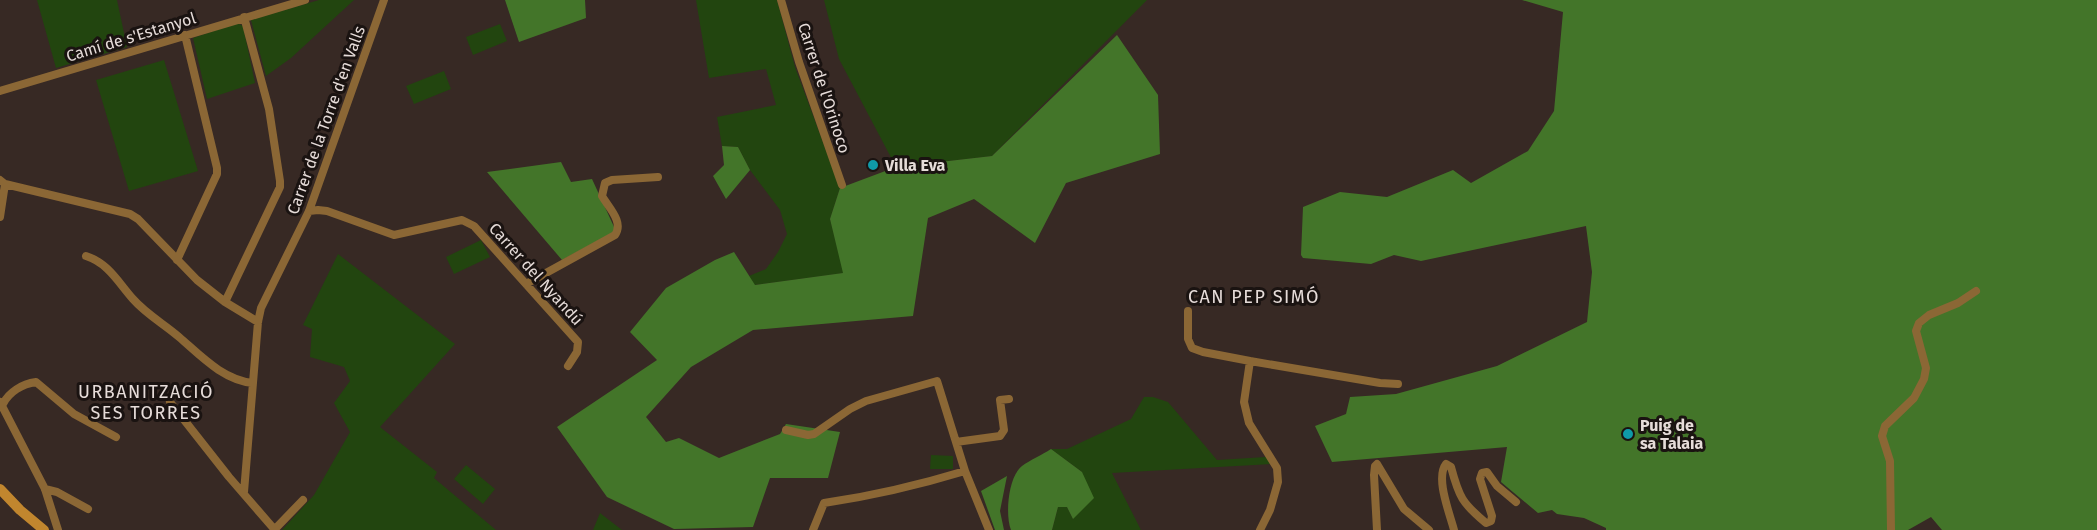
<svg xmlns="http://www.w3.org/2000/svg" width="2097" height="530" font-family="'Fira Sans',sans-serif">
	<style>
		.green { fill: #22450f }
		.forest { fill: #437529 }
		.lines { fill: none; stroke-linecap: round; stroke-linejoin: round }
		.street { stroke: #8b6735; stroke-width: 8 }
		.secondary { stroke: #c1862e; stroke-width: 10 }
		.culture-dot { fill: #0f9aa8; stroke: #1a1311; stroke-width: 2 }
		.labels { text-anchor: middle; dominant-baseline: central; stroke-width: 6; stroke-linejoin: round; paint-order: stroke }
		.street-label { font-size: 16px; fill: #e6dcd9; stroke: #1a1311 }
		.poi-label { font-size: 16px; font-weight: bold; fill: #e6dcd9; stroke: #1a1311; text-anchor: start }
		.neighbourhood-label { font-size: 18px; letter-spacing: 1.5px; fill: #e6dcd9; stroke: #1a1311 }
	</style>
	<rect width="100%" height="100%" fill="#372924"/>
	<path class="green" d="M37 0H117L127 47 56 68Z
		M319 0H354L291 58 266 76 251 20Z
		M696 0H777L795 67 840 188 830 219 844 273 754 285 749 276 766 269 778 252 787 234 780 210 750 170 738 147 722 146 717 117 776 105 766 69 709 78Z
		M824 0H1147L992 156 896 167 839 59Z
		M237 23 243 26 255 83 207 99 193 38Z
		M500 24 507 41 473 55 466 37Z
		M164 60 198 171 129 191 96 80Z
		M444 71 451 89 414 104 406 86Z
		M481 240 490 257 454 274 446 257Z
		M338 254 455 344 380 427 437 472 434 478 496 530H282L314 495 350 432 334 403 350 381 344 367 310 357 312 329 303 325Z
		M1144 397H1153L1168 402 1217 460 1266 457 1272 464 1112 473 1141 530H1052L1058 507H1067L1073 519 1082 472 1051 449H1067L1131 419Z
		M931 455 953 456V469H930Z
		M466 465 495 489 483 504 454 479Z
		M600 513 622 530H593Z"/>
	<path class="forest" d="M505 0H585L586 18 519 42Z
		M1522 0H2097V530H1942L1931 517 1908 530H1606V528L1584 518 1557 514 1552 510 1538 513 1501 482 1507 447 1332 462 1315 426 1346 414 1350 397 1396 394 1497 366 1587 322 1592 272 1586 226 1421 261 1394 255 1371 264 1303 258 1301 255 1303 207 1340 192 1387 197 1453 170 1471 183 1528 151 1554 111 1563 12Z
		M1117 35 1158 95 1160 154 1066 183 1035 243 974 199 928 218 913 316 753 330 691 367 646 417 666 442 679 438 719 458 780 434 786 424 840 432 828 478H770L753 527 674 529 607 497 557 427 657 360 630 332 666 288 715 260 734 252 755 285 843 273 830 219 840 188 896 167 992 156Z
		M722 146 738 147 750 170 726 199 713 176 724 165Z
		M561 162 571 182 592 179 615 229 612 233 562 260 487 172Z
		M1051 449 1082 472 1094 498 1073 519 1067 507H1058L1052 530H1011C1005 515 1008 477 1022 466 1030 460 1042 455 1051 449Z
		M1007 476 1000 511 1004 530H995L981 491Z"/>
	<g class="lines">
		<path class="street" d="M781 0 799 62 842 185
			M0 91 305 0
			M0 180 5 184 130 214 138 219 197 280 225 302 258 322
			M309 211 318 210 327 211 394 235 462 220 474 226 578 342 577 352 568 366
			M0 217 5 184
			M86 256C108 263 118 282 133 299 146 314 164 324 179 337 201 356 223 380 253 383
			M177 260 217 174V168L185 35
			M526 284 615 235C624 222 609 208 602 196L605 183 612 180 658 177
			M225 302 280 187V181L269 109 244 17
			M1188 311V339L1192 348 1203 352 1250 361
			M0 402 45 489 58 530
			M170 402 229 477 275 530
			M3 404C9 392 22 384 36 382L74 414 116 437
			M786 430 808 435 814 434 850 409 866 401 937 381 965 471 989 530
			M956 442 1000 436 1004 430 1000 400 1009 399
			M45 489 57 492 88 509
			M244 492 258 322 261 308 309 211 384 0
			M275 529 303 500
			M813 530 824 503C872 496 919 485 965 471
			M1260 530 1270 510 1278 482 1277 468 1249 423 1244 402 1250 361 1380 383 1398 384
			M1377 530 1374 475 1375 466 1377 464 1404 509 1429 530
			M1454 530C1450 514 1435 478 1446 464L1451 467C1459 497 1462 503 1486 523L1491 521 1492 516 1480 479 1482 473 1487 472 1497 486 1516 502
			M1891 530 1890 461 1882 436 1885 426 1914 398 1924 379 1926 368 1916 331 1919 323 1929 315 1958 303 1976 291"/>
		<path class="secondary" d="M0 489 20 510 44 530"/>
	</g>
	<g class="culture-dot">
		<circle cx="873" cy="165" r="6"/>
		<circle cx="1628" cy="434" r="6"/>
	</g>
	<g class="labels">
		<g class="street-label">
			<text transform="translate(131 37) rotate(-17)">Camí de s'Estanyol</text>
			<text transform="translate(824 88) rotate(72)">Carrer de l'Orinoco</text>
			<text transform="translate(326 120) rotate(-70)">Carrer de la Torre d'en Valls</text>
			<text transform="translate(536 274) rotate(48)">Carrer del Nyandú</text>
		</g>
		<g class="poi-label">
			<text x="885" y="165">Villa Eva</text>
			<text x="1640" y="425">Puig de<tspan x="1640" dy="18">sa Talaia</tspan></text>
		</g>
		<g class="neighbourhood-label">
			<text x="1254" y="297">CAN PEP SIMÓ</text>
			<text x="146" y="392">URBANITZACIÓ<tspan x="146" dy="21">SES TORRES</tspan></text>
		</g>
	</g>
</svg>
